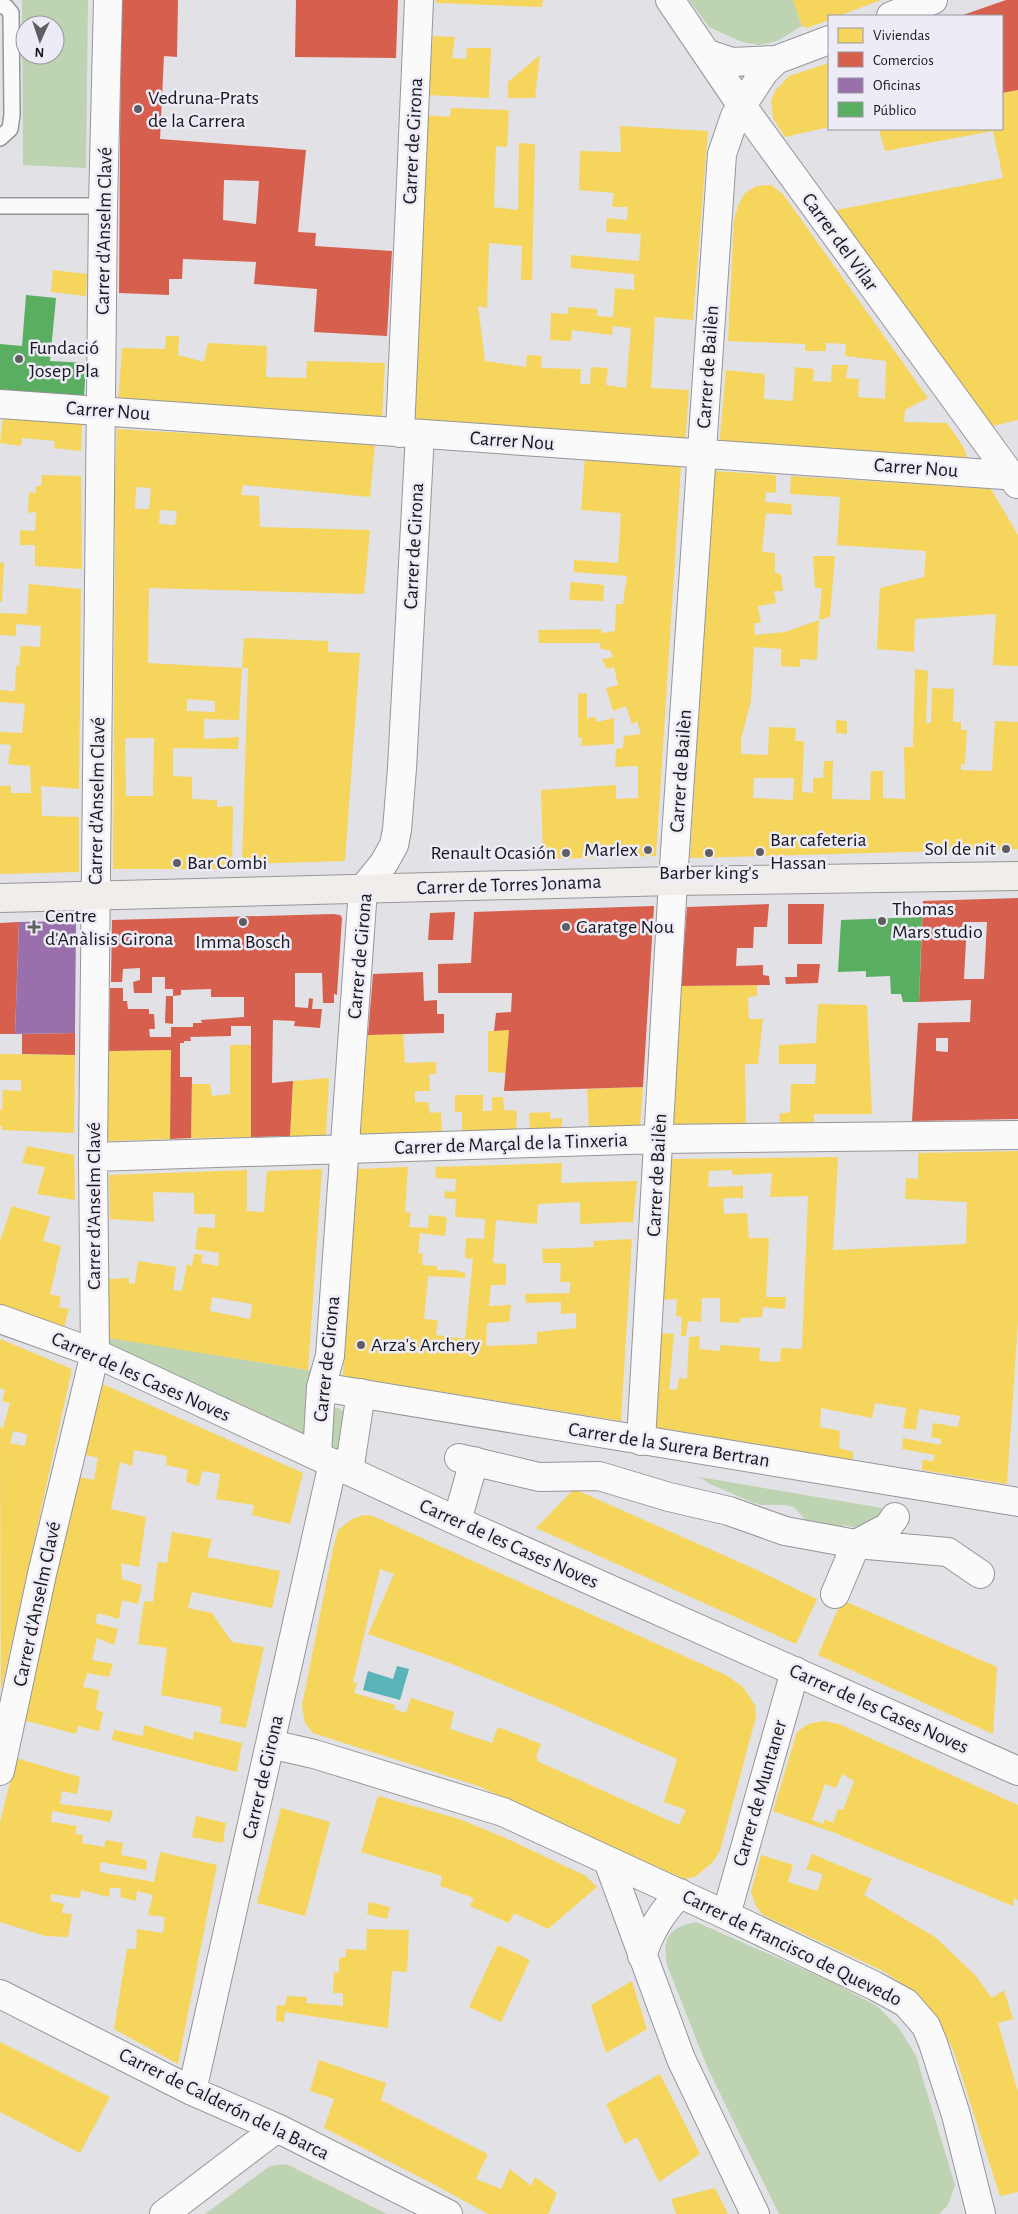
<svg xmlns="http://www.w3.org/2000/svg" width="1018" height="2214" font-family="'Alegreya Sans',sans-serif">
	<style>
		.green { fill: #bed3b1; fill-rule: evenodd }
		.water { fill: #59b4b8 }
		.homes { fill: #f6d55c; fill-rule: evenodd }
		.shops { fill: #d6604d; fill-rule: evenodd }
		.offices { fill: #9970ab }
		.public { fill: #5aae61 }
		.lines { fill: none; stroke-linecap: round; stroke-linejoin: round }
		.lane-casing { stroke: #96969a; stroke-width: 18 }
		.street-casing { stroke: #96969a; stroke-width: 30 }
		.secondary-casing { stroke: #96969a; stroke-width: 30 }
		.lane { stroke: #fafafb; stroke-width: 15 }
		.street { stroke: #fafafb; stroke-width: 28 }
		.secondary { stroke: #f1edeb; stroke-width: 28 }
		.poi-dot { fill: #5f5e63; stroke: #ecebf6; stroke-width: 2 }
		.labels { text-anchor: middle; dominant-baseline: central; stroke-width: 5; stroke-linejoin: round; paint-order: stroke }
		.poi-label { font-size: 20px; fill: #19181c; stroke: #ecebf6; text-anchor: start }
		.street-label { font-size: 20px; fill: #19181c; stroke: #ecebf6 }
	</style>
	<rect width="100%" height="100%" fill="#e1e1e6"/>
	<path class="green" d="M22 0H88L86 168 23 165ZM25 25H55V55H25Z
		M689 0H793L802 26 777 41 759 45 742 42 709 27Z
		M105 1337 315 1371 310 1446 109 1347Z
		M331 1408H339L346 1414 339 1449H330Z
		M693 1476 888 1509 866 1530 844 1525 836 1527 808 1523 794 1507 785 1505H761L752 1502 710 1484 701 1478Z
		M696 1922 830 1981 877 2006 899 2028 916 2056 955 2185 948 2205 939 2214H779L708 2069 667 1965C662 1938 668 1928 696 1922Z
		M286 2164 387 2214H205L270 2166Z"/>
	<path class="water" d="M397 1666 409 1669 400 1700 363 1690 368 1671 393 1679Z"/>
	<path class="homes" d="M436 0H543L542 7 436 3Z
		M793 0H881L838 16H829V20L807 28 802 26Z
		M433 36 455 37 452 58 466 59 467 48H491L489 98 427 95Z
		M540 55 535 98H508V82Z
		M829 63V127L785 137 773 118 771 101 775 91 789 76Z
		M1018 90V420L988 427 836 210 1003 178 993 131 885 151 879 129H1002V93Z
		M451 108 509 110 507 147 496 146 494 207 518 210 519 143 535 144 532 280H521L522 246 489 243 487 308 478 306 485 361 526 367 527 355 542 356 541 368 581 369 580 384H590L591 367 608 368 606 385 626 388 631 328 613 326 612 335 572 330 571 341 550 340 551 313 568 314V307L597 309V316L613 317 615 288 634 290V274L571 268V255L639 261 641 234 606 232 607 218 627 220 628 207H612L614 193 579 190 580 151 621 152 620 126 708 131 693 320 655 317 651 388 689 390 685 443 414 424 422 266 426 115 450 117Z
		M771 185 783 194 928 398 905 410 904 422 947 423 964 448 967 458 955 461 719 447 726 370 765 374 764 399 793 401 795 367 814 369 813 381 831 382 832 365H848L846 378 859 379 858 397 885 399 886 361 845 356 846 344 826 343V351H805V344L728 341 734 219 738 206 744 194 756 186Z
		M53 270 87 274 86 296 51 292Z
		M166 336H179L178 355 204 362 208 343 267 346 266 377 306 378 307 361 385 363 382 419 118 403 122 348 165 349Z
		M3 417 82 424 81 451 54 448 55 441 22 438 21 446 0 443Z
		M117 429 375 444 370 497 243 485 241 495 259 496 260 527 370 530 364 594 149 588 148 663 242 668 239 720 204 719V739L239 737 238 749 173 748V776L192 777V799L217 800V807L233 806 232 869H113L115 554 114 507ZM136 487 151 488 149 509H135ZM160 510 177 511 175 525 159 524ZM187 699 215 701V712L187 711ZM125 738H154L153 796H126Z
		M585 458 681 465 656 856 543 859 541 790 616 785V799L638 798V766L615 767 616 749 623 748 624 736 641 734 637 721 632 724 626 706 613 711 606 688 618 685 614 667 607 669 602 659 613 657 610 650 601 649 600 643H539L538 630 601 629V633L615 631 616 604H623L627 576 574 572V560L618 563 621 513 581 510Z
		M714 471 776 475V493L766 492 765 502 791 504 792 515 766 513 762 552 775 553V573L781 574 783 591H774L776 603 758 606 761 623H754L755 635 785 632 819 620 817 660 800 659V667L781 666V649L754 647 751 701 741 739V754L768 755 769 727 796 728 795 741H804L802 792 813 793V778H823L824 761H833L832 799 870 800 871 771H883V798L905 799 904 747H913L915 669 928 671 926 723H931L932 688 954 689 953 722H961V730H967L965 764H961V770L992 771 995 721 1018 722V849L690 858ZM754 778H794L793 800 753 798Z
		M42 475 81 476 82 569 35 566V545H20V530L35 531 36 512 28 513 29 492 36 493V486H41Z
		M791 476 991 489 1018 535V666L993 665 996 614 915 619 914 652 877 649 880 588 924 577 926 551 837 545 840 497 790 494Z
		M813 556H835L830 617 819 620 822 588H815Z
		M0 562 4 563 2 602H0Z
		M571 582 604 585 603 601 569 600Z
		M29 584 81 589 79 789 41 786 42 816 79 817V872L0 874V786H11V793H31L30 766 8 764 11 745 0 744V732L22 733 25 704 0 702V690L15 691 16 666H19L21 646 40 647 41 626 16 624V636L0 635V613L27 614Z
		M244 638 328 641V652L360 653 345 861 242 864 248 668H242Z
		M587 693V718L596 717V722L614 718V744L581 746 582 737 578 738V694Z
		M836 720 847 721V734L836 733Z
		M757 985V996L748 997 749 1019H763L758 1064H745L746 1126H671L681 986Z
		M818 1004 867 1005 872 1114H814V1123L780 1124 779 1114 790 1112 791 1084H815L816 1064H779V1045L816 1043Z
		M509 1030 506 1073 488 1072V1031Z
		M403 1034 405 1063 436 1062V1074H429L430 1091H415V1102H428L430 1113 441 1112 442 1134 360 1135 368 1035Z
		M230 1045H251V1137L191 1138 192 1084H210L212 1096 230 1094Z
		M171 1050 170 1139 107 1141 109 1051Z
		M0 1054 75 1055 74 1133 2 1130V1126H0V1109L2 1110 3 1090 21 1091V1080H0Z
		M329 1078 326 1136H290L293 1081Z
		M643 1087 640 1127 589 1128 587 1089Z
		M455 1095H483V1111H492V1097H503L504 1110 517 1111 516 1131 462 1133V1112H455Z
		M550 1112V1119L562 1118V1129L530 1130 529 1113Z
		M27 1146 74 1155 75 1200 37 1194 45 1167 22 1163Z
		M1018 1151V1322L1007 1484 922 1470V1460L933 1461 935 1455 902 1449 903 1438 941 1445V1439L931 1437 933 1423 958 1427 960 1416 919 1409 916 1430 903 1428 906 1408 875 1403 872 1418 821 1408 820 1427 840 1431 839 1448 853 1452V1460L654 1427 661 1333 674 1334 669 1389 677 1390 679 1378 687 1379 689 1337 700 1336 699 1349 720 1351V1345L760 1348 759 1361 780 1362 781 1348 802 1349 808 1196 770 1197 772 1173 732 1175V1170L709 1171 708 1187 743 1186V1198H723L724 1214 747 1213 749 1238H769L766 1297H786L785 1309 763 1307 762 1317 740 1318V1323L720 1322V1298H702L701 1322 688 1321 686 1336H681L682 1317 676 1316 677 1299 662 1300 671 1159 838 1157 833 1250 966 1244 967 1202 905 1199 906 1178 918 1179V1153Z
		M562 1163 561 1183 637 1181 633 1222 580 1224V1202L538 1204 537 1224 496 1220 493 1263 506 1264V1285H491L489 1306 511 1305 509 1322 487 1323 486 1346 537 1344V1332L576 1328V1313L561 1314V1302L526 1303 525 1294 570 1293V1282H560L561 1263H543L542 1249 594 1247 593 1241 632 1239 621 1421 343 1376 357 1169 408 1167 405 1212 411 1213 409 1227 428 1228 429 1215 447 1217 445 1236 420 1233 418 1253 423 1254 422 1265 437 1266V1270H454L465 1273V1278L428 1276 424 1319 438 1320 436 1335 465 1339 473 1259 465 1258 466 1238 484 1239 485 1219 455 1217 456 1199 444 1198 445 1191 455 1192 456 1179 436 1178 435 1167Z
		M322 1169 308 1370 109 1338V1279L129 1278V1283L135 1284 138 1261 176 1267 173 1290 182 1291 187 1264 192 1266 194 1254 203 1255 201 1263 218 1266 219 1253 195 1249 198 1227 215 1228V1214H194V1193L153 1192 154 1222 110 1219 109 1175 247 1170V1211L264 1212 267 1171ZM212 1297 252 1304 250 1319 210 1311Z
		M12 1206 50 1217 43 1241 61 1246 50 1294 61 1297 59 1307 69 1309 63 1331 0 1312V1241Z
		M0 1339 72 1369 1 1692 0 1427 3 1428 10 1403 2 1401 5 1390 0 1388ZM13 1431 27 1434 25 1446 10 1443Z
		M98 1382 303 1473 290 1524 252 1515 254 1505 216 1499 220 1474 202 1471 199 1486 186 1482 188 1470 166 1465 167 1456 134 1450 132 1466 120 1462 111 1509 146 1517 139 1567 121 1563 122 1579 142 1585 138 1604 122 1600 119 1619 98 1613 95 1623 118 1629 114 1645 97 1638 92 1660 113 1664 109 1677 87 1673 83 1687 99 1690 96 1710 103 1712 99 1731 78 1726 76 1734 23 1720 79 1477 94 1480 98 1458 82 1454Z
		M574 1489 757 1570 817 1599 796 1644 536 1528Z
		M364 1515 373 1516 726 1675 743 1687 755 1705 756 1717 720 1850 713 1862 695 1877 684 1879 478 1786 313 1733 305 1723 302 1706 333 1549 338 1530 352 1519ZM380 1569 394 1574 368 1634 452 1664 558 1707 677 1759 664 1802 686 1810 679 1825 537 1761 538 1758 536 1756 541 1744 498 1727 492 1743 450 1729 454 1712 411 1698 406 1713 394 1709 395 1705 354 1693 357 1683 353 1682Z
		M172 1532 212 1539 207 1557 280 1571 272 1608 192 1592 188 1608 212 1613 232 1642 264 1647 246 1728 220 1723 222 1707 161 1695 167 1648 138 1644 144 1601 153 1602 158 1562 167 1563Z
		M842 1600 997 1667 993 1734 818 1655Z
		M823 1721 839 1724 1018 1805V1900L1014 1898 1013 1906 835 1833 773 1811 797 1732 808 1724ZM842 1774 854 1781 843 1810 838 1809 833 1823 825 1819 823 1824 812 1820 825 1784 836 1788Z
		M144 1725 193 1740 194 1731 242 1743 237 1772 112 1740 114 1730 143 1736Z
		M16 1758 80 1777 77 1794 62 1791 60 1804 113 1811 110 1822 52 1811 51 1822 77 1826 75 1834 83 1835 82 1843 104 1847 106 1840 123 1843 121 1855 147 1860 146 1870 100 1862V1872L154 1882 160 1852 217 1865 178 2064 114 2029 127 1949H136L137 1929 163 1933 165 1917 148 1915 153 1895 137 1891 136 1901 120 1897 121 1888H110L109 1897 81 1890 80 1898 51 1894V1901L64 1904 62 1913 72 1914 68 1937 45 1936 0 1922V1823Z
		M378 1796 459 1819 503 1837 586 1876 597 1887 548 1929 514 1913 509 1923 470 1906 474 1898 440 1886 442 1876 361 1852Z
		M281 1808 330 1822 305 1916 257 1903Z
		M196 1816 226 1823 223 1843 192 1837Z
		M812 1854 872 1879 864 1895 935 1937 975 1975 992 1998 1004 1990 1013 2019 998 2023 1018 2092V2192L1000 2196 954 2052 943 2029 916 1993 883 1971 771 1919 762 1914 756 1906 751 1892 761 1855 793 1865 788 1882 817 1891 823 1874 806 1869Z
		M369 1902 390 1907 387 1919 367 1914Z
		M367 1929 409 1930 407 1972 392 1971 388 2028 285 2012 284 2022 276 2021 277 2005 285 2006 287 1996 307 1997 306 2003 343 2006V1993H333L334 1973 339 1972V1958L346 1957V1949L366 1950Z
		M498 1945 530 1960 501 2022 469 2007Z
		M632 1981 647 2029 606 2053 591 2005Z
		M0 2042 110 2097 80 2153 0 2112Z
		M319 2060 386 2083 381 2100 488 2154 476 2179 501 2189 510 2169 531 2186 535 2177 557 2193 548 2214H488L437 2186 324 2128 334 2099 310 2091Z
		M660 2074 700 2154 659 2182 637 2137 625 2144 606 2104Z
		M715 2188 728 2214H676L671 2199Z"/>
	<path class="shops" d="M121 0H178L177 57 164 56 160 139 306 150 298 232 316 233 315 246 392 251 387 336 314 332 317 289 254 284 256 262 183 259 182 279H169V295L119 293ZM224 180 259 181 256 224 223 220Z
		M296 0H398L396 58 295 57Z
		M1006 0H1018V90L1002 93V16H960Z
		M1018 898V1119L912 1121 918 1023 970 1022 971 1000 919 1002 923 901ZM967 922H987L984 979H964ZM936 1038H948V1052L936 1051Z
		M769 904 767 927H754L753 948H737L736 966 763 965V975L769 976 770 985 681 986 687 907Z
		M788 904H824L822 944H788Z
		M654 906 643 1087 504 1091 509 1030 494 1031 496 1013 511 1012 512 993H438V964L471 963 474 912Z
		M455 912 453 940H428L430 913Z
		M333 914 340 915 342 918 337 995 334 994V1003H323L322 973H295V1007L308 1008 309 998 313 999 312 1009H322L320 1028 294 1026 295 1021 273 1020 272 1083 293 1081 290 1136 251 1137V1026H231V1036L190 1037 191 1041H184V1043H180V1077H192L191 1138 170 1139 171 1050 109 1051 110 988H123V1001H127L128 1009H149V1014H154L155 1029H149L150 1037H171V1027H193V1023H202L201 1020 244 1017V997H211V989L181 990V995L173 996V989H165V977H152V993H134L133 982 140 980V968L123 969 122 982H111L112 920Z
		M19 922 15 1034H0V923Z
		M797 964H820L818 983 786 984 785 977H797Z
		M423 972 424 1001 437 1000V1014H444V1033L368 1035 373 974Z
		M166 996H173V1024L165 1023Z
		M75 1033V1055L22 1054V1034Z"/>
	<path class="offices" d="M76 921 75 1033 15 1034 19 922Z"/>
	<path class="public" d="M26 295 56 298 50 361 86 363 84 398 0 393V344L22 346Z
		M922 917 919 1002H903L901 994H891L890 976 866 977V971L838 972 841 920Z"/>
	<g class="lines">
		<defs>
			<path id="lane" d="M0 5 6 7 11 13 12 115 10 129 0 138
				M0 206H103"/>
			<path id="street" d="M670 0 742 106 1017 484
				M891 16 933 0
				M708 54 732 62 776 60 829 40
				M0 404 1018 476
				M400 433 419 0
				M93 1157 660 1139 1018 1135
				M0 1319 95 1353 457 1521 1018 1771
				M321 1387 1018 1502
				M641 1441 673 881 722 154 735 116 764 72 776 60
				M317 1455 321 1387 330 1356 363 889 384 863 394 845 397 830 402 768 420 434
				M459 1458 539 1477 599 1476 669 1497 729 1511 785 1531 856 1544 948 1552 980 1574
				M349 1471 361 1393
				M457 1521 474 1461
				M835 1594 856 1544 888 1527 895 1517
				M270 1744 314 1754 503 1812 726 1915 875 1986 906 2003 926 2026 933 2043 956 2115 981 2214
				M0 1771 42 1574 95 1353 93 1157 103 206 108 0
				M608 1861 681 2059 755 2214
				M726 1915 795 1671
				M642 1956C651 1929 661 1914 680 1893
				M0 1994 192 2091 277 2128 448 2214
				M192 2091 333 1463
				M164 2214 277 2128"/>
			<path id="secondary" d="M0 898 673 881 1018 876"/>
		</defs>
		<use href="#lane" class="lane-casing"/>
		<use href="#street" class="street-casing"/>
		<use href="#secondary" class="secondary-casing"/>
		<use href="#lane" class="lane"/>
		<use href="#street" class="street"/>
		<use href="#secondary" class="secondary"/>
	</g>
	<g class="poi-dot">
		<circle cx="138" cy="109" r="5"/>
		<circle cx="19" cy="359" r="5"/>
		<circle cx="1006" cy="849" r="5"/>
		<circle cx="648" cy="850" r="5"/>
		<circle cx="760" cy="852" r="5"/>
		<circle cx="566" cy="853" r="5"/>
		<circle cx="709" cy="853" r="5"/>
		<circle cx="177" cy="863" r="5"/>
		<circle cx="882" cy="921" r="5"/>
		<circle cx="243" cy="922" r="5"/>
		<path d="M31.5 919.5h5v5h5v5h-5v5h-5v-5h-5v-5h5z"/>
		<circle cx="566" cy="927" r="5"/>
		<circle cx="361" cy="1345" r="5"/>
	</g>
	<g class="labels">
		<g class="poi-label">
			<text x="148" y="98">Vedruna-Prats<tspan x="148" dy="23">de la Carrera</tspan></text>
			<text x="29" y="348">Fundació<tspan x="29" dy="23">Josep Pla</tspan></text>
			<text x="770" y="840">Bar cafeteria<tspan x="770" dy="23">Hassan</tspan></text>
			<text x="996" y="849" text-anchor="end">Sol de nit</text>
			<text x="638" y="850" text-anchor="end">Marlex</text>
			<text x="556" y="853" text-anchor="end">Renault Ocasión</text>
			<text x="187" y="863">Bar Combi</text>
			<text x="709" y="873" text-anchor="middle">Barber king's</text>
			<text x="892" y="909">Thomas<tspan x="892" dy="23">Mars studio</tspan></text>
			<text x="45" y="916">Centre<tspan x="45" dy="23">d'Anàlisis Girona</tspan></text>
			<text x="576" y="927">Garatge Nou</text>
			<text x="243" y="942" text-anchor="middle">Imma Bosch</text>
			<text x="371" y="1345">Arza's Archery</text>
		</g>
		<g class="street-label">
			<text transform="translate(413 141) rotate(-87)">Carrer de Girona</text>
			<text transform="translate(104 231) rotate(-89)">Carrer d'Anselm Clavé</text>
			<text transform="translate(840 242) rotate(54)">Carrer del Vilar</text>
			<text transform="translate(708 367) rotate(-86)">Carrer de Bailèn</text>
			<text transform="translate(108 411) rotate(4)">Carrer Nou</text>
			<text transform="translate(512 441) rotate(4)">Carrer Nou</text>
			<text transform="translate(916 468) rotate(4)">Carrer Nou</text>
			<text transform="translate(414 546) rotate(-87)">Carrer de Girona</text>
			<text transform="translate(681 771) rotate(-86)">Carrer de Bailèn</text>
			<text transform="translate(97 801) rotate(-89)">Carrer d'Anselm Clavé</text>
			<text transform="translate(509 885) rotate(-2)">Carrer de Torres Jonama</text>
			<text transform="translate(360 956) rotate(-85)">Carrer de Girona</text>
			<text transform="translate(511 1144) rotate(-2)">Carrer de Marçal de la Tinxeria</text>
			<text transform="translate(657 1175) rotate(-87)">Carrer de Bailèn</text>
			<text transform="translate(94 1206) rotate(-90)">Carrer d'Anselm Clavé</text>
			<text transform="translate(327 1359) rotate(-84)">Carrer de Girona</text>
			<text transform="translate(141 1377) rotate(24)">Carrer de les Cases Noves</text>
			<text transform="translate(669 1445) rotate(9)">Carrer de la Surera Bertran</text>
			<text transform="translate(509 1544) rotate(24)">Carrer de les Cases Noves</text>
			<text transform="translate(37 1604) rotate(-78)">Carrer d'Anselm Clavé</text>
			<text transform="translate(879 1709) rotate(24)">Carrer de les Cases Noves</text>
			<text transform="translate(263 1777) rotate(-77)">Carrer de Girona</text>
			<text transform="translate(760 1793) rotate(-74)">Carrer de Muntaner</text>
			<text transform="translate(792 1948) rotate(26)">Carrer de Francisco de Quevedo</text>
			<text transform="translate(224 2104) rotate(26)">Carrer de Calderón de la Barca</text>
		</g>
	</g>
	<rect x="828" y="15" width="175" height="115" fill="#ecebf6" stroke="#98979f"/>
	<rect x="838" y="28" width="25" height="15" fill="#f6d55c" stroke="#98979f"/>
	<text x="873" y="40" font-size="15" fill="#19181c">Viviendas</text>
	<rect x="838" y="52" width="25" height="15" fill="#d6604d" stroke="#98979f"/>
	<text x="873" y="65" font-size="15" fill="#19181c">Comercios</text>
	<rect x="838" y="78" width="25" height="15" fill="#9970ab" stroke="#98979f"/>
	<text x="873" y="90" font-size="15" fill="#19181c">Oficinas</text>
	<rect x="838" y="102" width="25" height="15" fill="#5aae61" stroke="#98979f"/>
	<text x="873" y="115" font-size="15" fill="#19181c">Público</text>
	<g transform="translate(40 40) rotate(183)"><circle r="24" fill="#ecebf6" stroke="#98979f"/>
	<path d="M0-4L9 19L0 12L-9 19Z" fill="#5f5e63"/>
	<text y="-8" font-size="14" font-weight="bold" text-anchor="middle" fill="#19181c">N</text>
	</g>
</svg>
